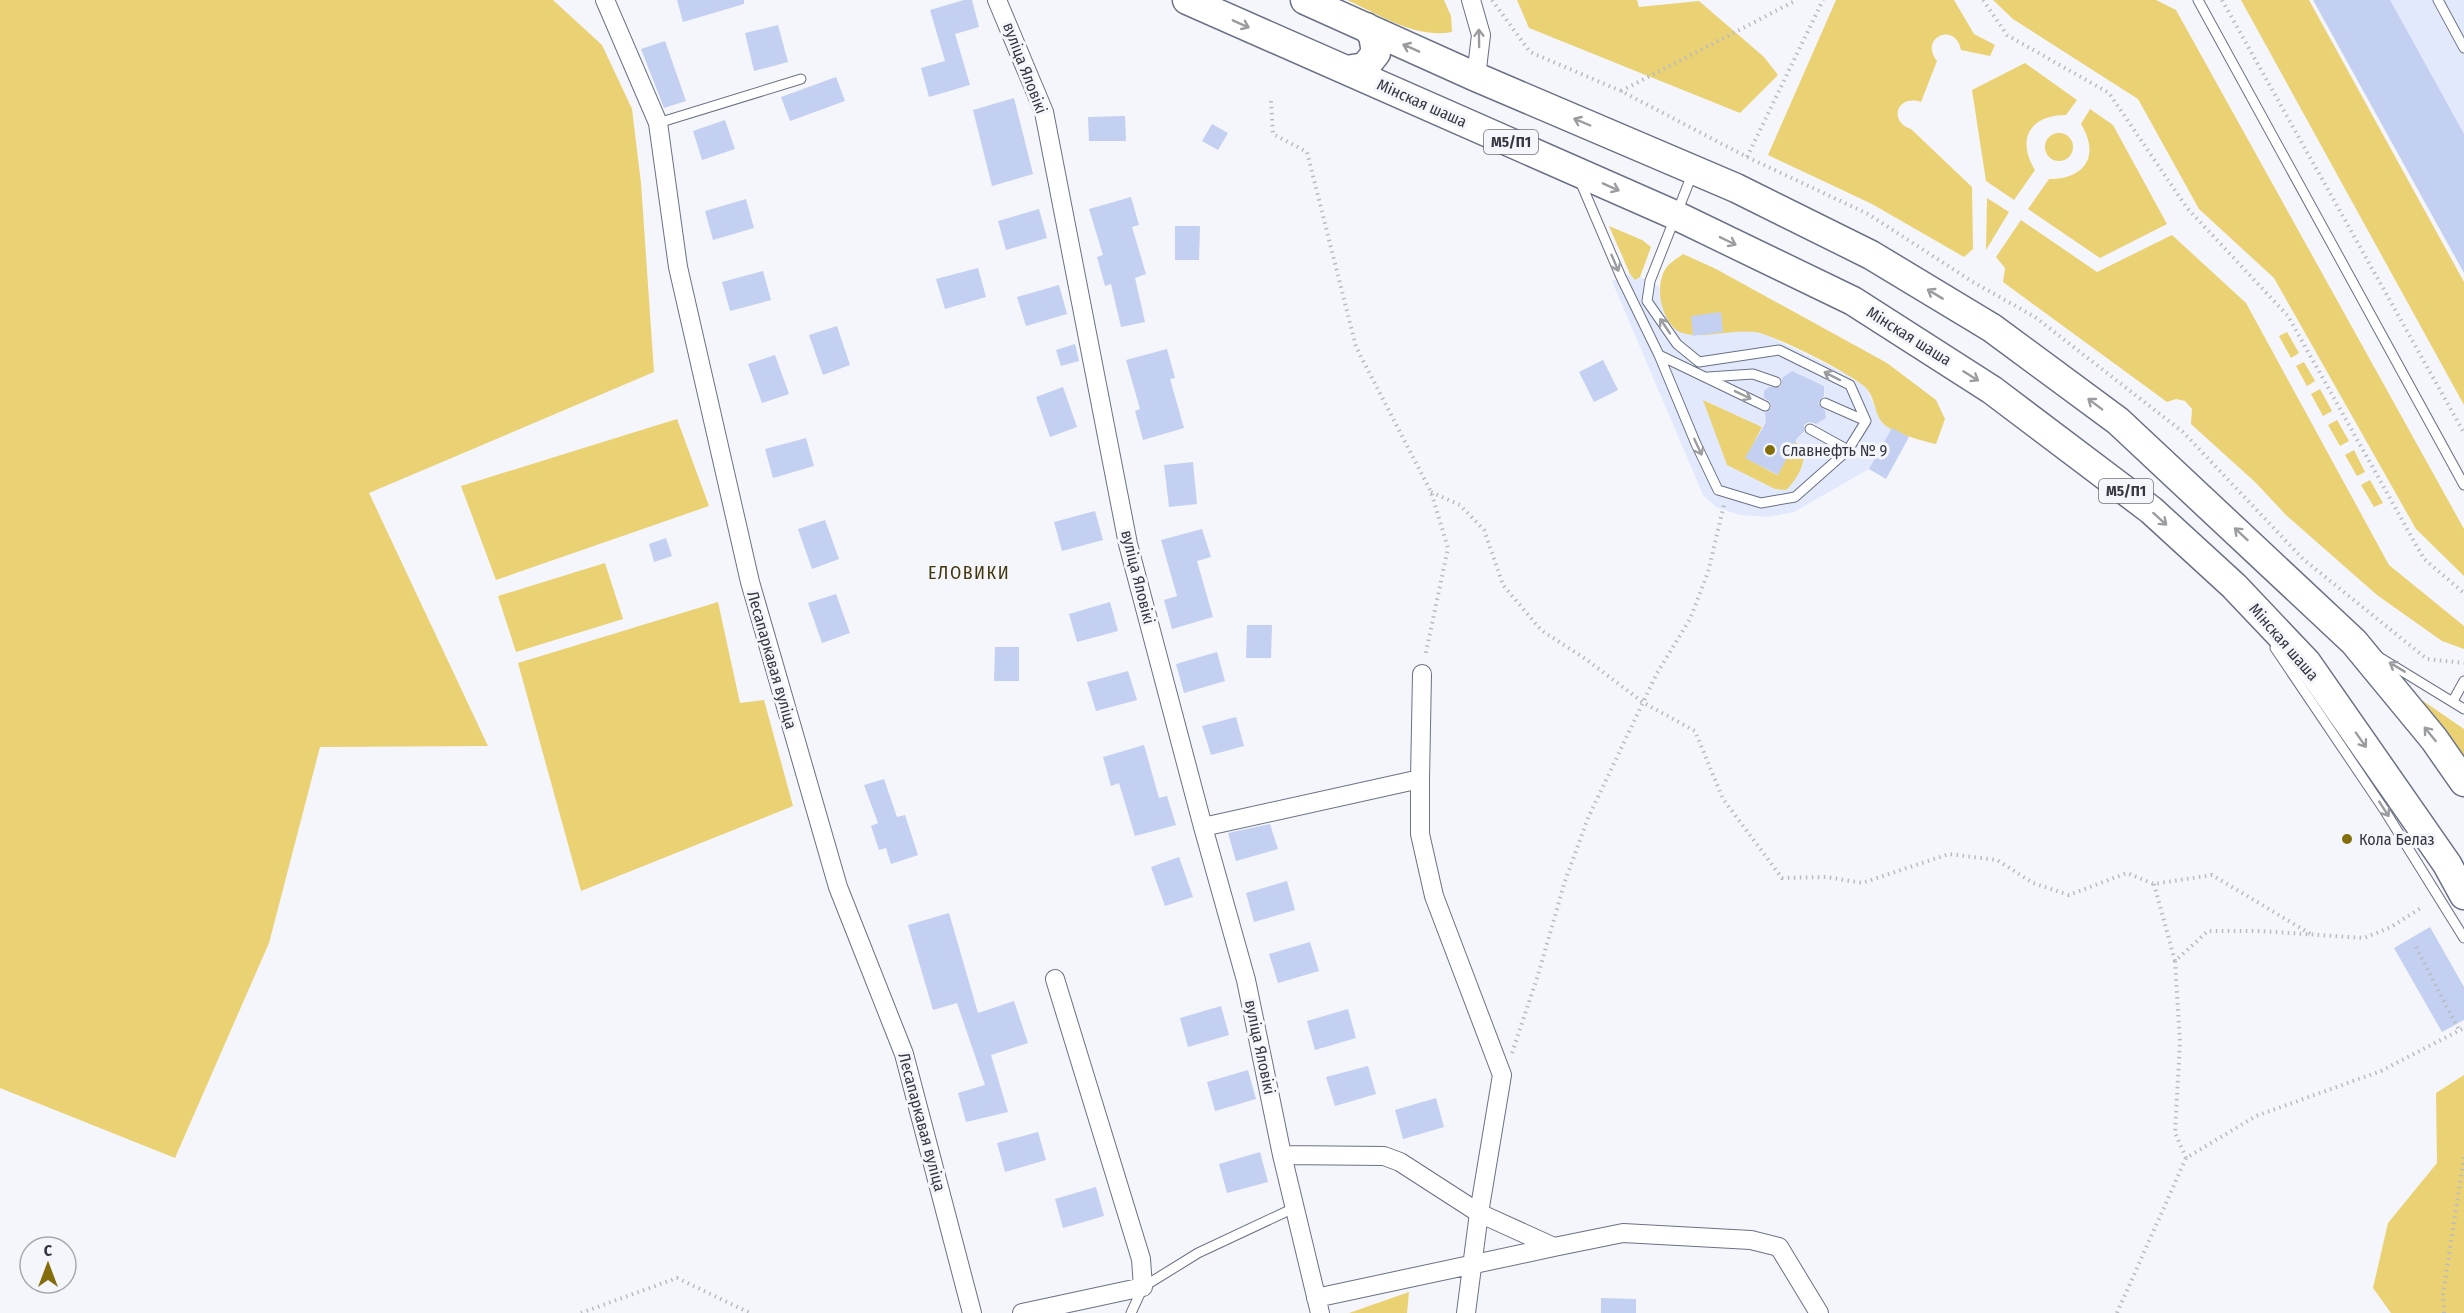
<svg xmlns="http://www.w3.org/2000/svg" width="2464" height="1313" font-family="'Fira Sans Condensed',sans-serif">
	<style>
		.built { fill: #e2e9fc; fill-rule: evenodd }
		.green { fill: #ead173 }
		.building { fill: #c4d0f1 }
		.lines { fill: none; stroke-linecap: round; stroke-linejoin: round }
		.service-casing { stroke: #697186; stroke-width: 11 }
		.minor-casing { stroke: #697186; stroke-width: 20 }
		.primary-casing { stroke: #697186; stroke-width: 31 }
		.path { stroke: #b9bbc1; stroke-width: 4; stroke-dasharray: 1.5 4.5; stroke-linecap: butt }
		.service { stroke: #fff; stroke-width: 9 }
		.minor { stroke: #fff; stroke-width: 18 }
		.primary { stroke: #fff; stroke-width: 28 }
		.oneway { stroke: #9a9ca0 }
		.poi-dot { fill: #846e0c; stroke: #f4f6fb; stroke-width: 2 }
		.labels { text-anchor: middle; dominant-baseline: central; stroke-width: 6; stroke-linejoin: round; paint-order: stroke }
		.shield { fill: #f4f6fb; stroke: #6e717a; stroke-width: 1.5 }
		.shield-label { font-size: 15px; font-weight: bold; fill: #353842 }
		.street-label { font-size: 16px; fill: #353842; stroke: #f4f6fb }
		.poi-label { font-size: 16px; fill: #353842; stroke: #f4f6fb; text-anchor: start }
		.neighbourhood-label { font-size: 18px; letter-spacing: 1.5px; fill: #40360b; stroke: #f4f6fb }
	</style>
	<rect width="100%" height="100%" fill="#f4f6fb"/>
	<path class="built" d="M2322 0H2464V257Z
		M1630 274 1635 280 1640 277 1659 286 1663 311 1693 336 1743 330 1762 333 1842 372 1866 387 1882 423 1892 428 1869 469 1794 512 1768 517 1740 515 1716 507 1703 495 1612 281ZM1792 371 1824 386 1826 417 1798 437 1775 489 1727 465 1704 400 1762 427 1766 422 1764 391Z"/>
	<path class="green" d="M0 0H553L602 45 632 109 641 183 654 372 369 493 488 746 320 747 269 943 175 1158 0 1088Z
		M1347 0H1444L1451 16 1452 32C1416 39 1380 15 1347 0Z
		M1517 0H1637L1639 7 1699 1 1764 57 1778 75 1740 113 1529 28Z
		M1836 0H1954L1974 34 1995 45 1990 56 1961 50C1956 21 1918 37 1937 61L1921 102C1897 94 1888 121 1911 129L1972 187 1973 249 1964 257 1872 204 1768 155Z
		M1993 0H2156L2176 10 2464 529V576L2416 529 2274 278 2199 209 2138 99 2013 19Z
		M2241 0H2309L2464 282V405Z
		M2025 63 2077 100 2066 115C2030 115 2016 139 2035 170L2014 200 1986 181 1972 90Z
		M2090 109 2113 125 2167 224 2100 258 2028 209 2049 179C2086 179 2100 155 2081 124Z
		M2045 147a14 14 0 1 1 28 0a14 14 0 1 1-28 0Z
		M1987 198 2009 212 1986 250Z
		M2021 220 2097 272 2172 235 2246 303 2389 565 2464 626V649L2442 641 2377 595 2286 515 2255 482 2191 424 2192 409 2185 401 2176 399 2167 402 2003 282 2005 268 1996 257Z
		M1609 226 1642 240 1651 247 1640 277 1635 280 1630 274Z
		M1683 254 1716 269 1887 363 1936 400 1945 419 1936 444C1923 441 1890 433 1882 422 1874 413 1875 395 1864 386 1842 369 1789 343 1763 334 1737 325 1692 345 1674 328 1660 314 1655 285 1666 268 1669 263 1678 258 1683 254Z
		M2287 332 2299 353 2291 358 2279 336Z
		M2304 362 2315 381 2307 386 2296 366Z
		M2320 389 2332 411 2323 416 2311 394Z
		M1703 400 1762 427 1746 458 1777 475 1795 442C1814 453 1797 480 1786 490L1775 489 1727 465Z
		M677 419 709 506 496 580 461 486Z
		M2337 420 2349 441 2340 446 2328 425Z
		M2354 450 2365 472 2357 476 2345 455Z
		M2370 480 2383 503 2374 507 2361 485Z
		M605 563 623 619 516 652 498 596Z
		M718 602 740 703 764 700 793 806 581 891 518 663Z
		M2413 694 2464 729V759Z
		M2464 1075V1313H2391L2373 1288 2388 1223 2437 1163 2436 1093Z
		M1409 1292 1407 1313H1349Z"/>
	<path class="building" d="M677 0H744V4L683 22Z
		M964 0H972L979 27 955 34 970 85 929 97 921 68 945 61 930 10Z
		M2313 0H2390L2464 134V273Z
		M778 25 788 62 754 71 745 33Z
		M665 41 686 101 664 108 641 49Z
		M836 77 845 101 790 121 781 97Z
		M1014 98 1033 174 992 186 973 110Z
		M1125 116 1126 141H1089L1088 117Z
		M725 120 735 149 702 160 693 131Z
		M1212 124 1228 133 1218 150 1202 141Z
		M1131 197 1139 225 1132 227 1146 274 1135 278 1145 322 1121 327 1111 284 1105 286 1097 257 1103 255 1089 209Z
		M746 199 754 228 713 240 705 211Z
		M1039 209 1047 238 1006 250 998 221Z
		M1175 226H1200L1199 260H1175Z
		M978 268 986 297 945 309 936 279Z
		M763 271 771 300 730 311 722 282Z
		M1059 285 1067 314 1026 326 1017 297Z
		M1721 312 1723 332 1693 336 1691 316Z
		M837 326 850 365 823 375 809 335Z
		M1075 344 1079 361 1061 366 1056 350Z
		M1167 349 1175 378 1170 379 1184 428 1143 440 1135 411 1140 409 1126 360Z
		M775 355 789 394 762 403 748 364Z
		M1603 360 1618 390 1594 402 1579 372Z
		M1792 371 1824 386V396L1818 403 1825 410 1826 418 1816 424 1809 422 1804 425V432L1798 437 1778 475 1745 458 1766 422 1765 413 1771 408 1770 402 1764 398V391L1769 387H1780L1782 384V378Z
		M1063 387 1077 427 1050 437 1036 397Z
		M1892 428 1909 437 1886 479 1869 469Z
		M806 438 814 466 773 478 765 449Z
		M1193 462 1197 504 1169 507 1164 465Z
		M1095 511 1103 540 1062 551 1054 522Z
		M825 520 839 559 812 569 798 529Z
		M1202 529 1211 557 1197 561 1213 617 1172 629 1164 600 1177 596 1161 540Z
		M666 538 672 556 654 562 649 544Z
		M836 594 850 633 822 643 808 603Z
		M1110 602 1118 631 1077 642 1069 614Z
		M1247 625H1272L1271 658H1246Z
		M995 647H1019V681H994Z
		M1217 652 1225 681 1184 693 1176 664Z
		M1128 671 1137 700 1096 711 1087 682Z
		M1236 717 1244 746 1211 755 1202 726Z
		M1144 745 1159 798 1167 796 1176 825 1135 836 1119 783 1111 786 1103 757Z
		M884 779 897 817 905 815 918 855 891 864 886 848 879 850 871 826 878 823 864 785Z
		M1270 824 1278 849 1236 861 1228 833Z
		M1179 857 1193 897 1165 906 1151 867Z
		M1287 881 1295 910 1254 922 1246 893Z
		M949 913 978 1013 1014 1001 1028 1043 991 1055 1008 1112 966 1122 958 1093 985 1085 957 1003 933 1010 908 925Z
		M2430 927 2464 987V1020L2442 1032 2394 948Z
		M1310 942 1319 971 1278 983 1269 954Z
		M1221 1006 1229 1035 1188 1047 1180 1018Z
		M1348 1009 1356 1038 1315 1050 1307 1021Z
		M1368 1066 1376 1094 1335 1106 1326 1077Z
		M1248 1070 1256 1099 1215 1111 1207 1082Z
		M1436 1098 1444 1127 1403 1139 1395 1110Z
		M1038 1132 1046 1160 1005 1172 997 1143Z
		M1260 1152 1268 1182 1227 1193 1219 1164Z
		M1096 1187 1104 1216 1063 1228 1055 1199Z
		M1601 1298 1636 1299V1313H1601Z"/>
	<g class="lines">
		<defs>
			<path id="service" d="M2198 0 2464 485
				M2438 0 2464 48
				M658 123 801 79
				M1693 172 1650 281 1647 301 1677 344 1699 362 1779 350 1850 385 1866 421
				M1580 181 1621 277 1659 355 1765 406
				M1659 355 1696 444 1718 490 1761 503 1795 497 1848 450
				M1708 377 1753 374 1776 382
				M1825 403 1866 421
				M1810 429 1848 450 1866 421
				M2275 648 2385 811 2464 938
				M2379 657 2464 709
				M2453 701 2464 681
				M1131 1313 1143 1287 1198 1253 1294 1208"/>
			<path id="minor" d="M605 0 658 123 678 267 750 582 838 887 904 1054 972 1313
				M997 0 1044 112 1128 544 1203 827 1246 980 1282 1155 1320 1313
				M1471 0 1481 35 1476 77
				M1420 779 1422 674
				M1203 827 1420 779V834L1434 896 1502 1075 1479 1213 1466 1313
				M1282 1155 1384 1156 1400 1162 1479 1213 1554 1247 1623 1233 1751 1240 1779 1247 1819 1313
				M1316 1298 1554 1247
				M1022 1313 1143 1287 1141 1259 1055 979"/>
			<path id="primary" d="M1187 0 1675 215 1853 301 1992 390 2151 510 2234 586 2307 663 2447 864 2464 895
				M1305 0 1476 77 1736 188 1871 255 1992 328 2118 421 2354 642 2434 739 2464 782
				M1346 70 1365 67 1376 53 1373 35 1366 27"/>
		</defs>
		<use href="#service" class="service-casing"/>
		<use href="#minor" class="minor-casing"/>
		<use href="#primary" class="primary-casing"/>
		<path class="path" d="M1492 0 1530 52 1621 91 1747 157 1868 214 1973 282 2035 317 2183 432 2303 559 2427 659 2464 663
			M1983 0 2007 35 2109 93 2187 208 2288 316 2424 559 2464 593
			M2222 0 2464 433
			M1621 91 1797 0
			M1271 101 1273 134 1307 152 1356 347 1431 492 1448 548 1425 657
			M1747 157 1823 0
			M1431 492 1460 505 1484 530 1503 585 1541 630 1587 660 1644 703 1695 731 1723 799 1782 878 1827 877 1862 883 1949 854 1997 860 2033 883 2069 895 2127 873 2154 884 2212 875 2314 936
			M2154 884 2175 961
			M2416 947 2459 1030
			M1512 1053 1538 975 1565 881 1588 818 1657 673 1690 619 1708 572 1724 505
			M2186 1158 2175 1133 2180 1042 2175 961 2208 931H2259L2364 938 2391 927 2421 908
			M581 1313 677 1278 750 1313
			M2117 1313 2186 1158 2256 1116 2381 1071 2464 1028
			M2444 1313 2443 1294 2464 1157"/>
		<use href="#service" class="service"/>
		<use href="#minor" class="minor"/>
		<use href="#primary" class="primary"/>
	</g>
	<defs><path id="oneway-shaft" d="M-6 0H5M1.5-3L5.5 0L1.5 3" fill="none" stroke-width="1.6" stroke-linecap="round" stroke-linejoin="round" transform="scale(1.5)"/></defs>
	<g class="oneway">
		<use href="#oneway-shaft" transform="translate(1241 24) rotate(24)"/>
		<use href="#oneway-shaft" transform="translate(1479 38) rotate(-91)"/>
		<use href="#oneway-shaft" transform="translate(1411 48) rotate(-156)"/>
		<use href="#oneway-shaft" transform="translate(1582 122) rotate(-157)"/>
		<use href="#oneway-shaft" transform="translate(1611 187) rotate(24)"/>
		<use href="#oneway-shaft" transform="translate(1728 241) rotate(26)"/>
		<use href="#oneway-shaft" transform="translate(1615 263) rotate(67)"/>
		<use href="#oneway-shaft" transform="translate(1935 294) rotate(-149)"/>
		<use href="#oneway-shaft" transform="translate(1665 326) rotate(-124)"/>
		<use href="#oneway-shaft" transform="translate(1832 376) rotate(-153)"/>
		<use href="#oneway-shaft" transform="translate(1971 376) rotate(32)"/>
		<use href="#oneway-shaft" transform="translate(1743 395) rotate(26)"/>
		<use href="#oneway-shaft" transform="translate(2095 404) rotate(-143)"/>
		<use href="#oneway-shaft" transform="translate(1698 447) rotate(65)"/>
		<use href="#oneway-shaft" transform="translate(2160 519) rotate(42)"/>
		<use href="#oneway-shaft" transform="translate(2241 534) rotate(-137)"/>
		<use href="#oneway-shaft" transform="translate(2397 667) rotate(-149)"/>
		<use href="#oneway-shaft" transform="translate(2430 734) rotate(-129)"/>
		<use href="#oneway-shaft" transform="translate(2361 740) rotate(55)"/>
		<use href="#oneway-shaft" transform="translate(2384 809) rotate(57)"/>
	</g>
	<g class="poi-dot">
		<circle cx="1770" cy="450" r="6"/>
		<circle cx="2347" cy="839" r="6"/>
	</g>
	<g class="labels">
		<g class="shield">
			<rect x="1484" y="130" width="54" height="24" rx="4.5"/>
			<rect x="2099" y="479" width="54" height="24" rx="4.5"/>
		</g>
		<g class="shield-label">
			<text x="1511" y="142">М5/П1</text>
			<text x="2126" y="491">М5/П1</text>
		</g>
		<g class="street-label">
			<text transform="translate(1025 68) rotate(69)">вуліца Яловікі</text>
			<text transform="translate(1422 103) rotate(24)">Мінская шаша</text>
			<text transform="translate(1909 336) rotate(32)">Мінская шаша</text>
			<text transform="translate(1138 577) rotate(76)">вуліца Яловікі</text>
			<text transform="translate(2284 642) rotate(49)">Мінская шаша</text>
			<text transform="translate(772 660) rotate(74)">Лесапаркавая вуліца</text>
			<text transform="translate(1260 1047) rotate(78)">вуліца Яловікі</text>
			<text transform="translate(922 1122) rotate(75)">Лесапаркавая вуліца</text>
		</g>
		<g class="poi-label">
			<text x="1782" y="450">Славнефть № 9</text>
			<text x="2359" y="839">Кола Белаз</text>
		</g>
		<g class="neighbourhood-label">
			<text x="969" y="573">ЕЛОВИКИ</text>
		</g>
	</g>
	<g transform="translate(48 1265)"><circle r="28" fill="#f4f6fb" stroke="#a8aab1" stroke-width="1.5"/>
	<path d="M0-4.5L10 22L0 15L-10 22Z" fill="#846e0c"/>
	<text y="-9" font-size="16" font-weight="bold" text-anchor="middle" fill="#353842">С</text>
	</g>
</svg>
